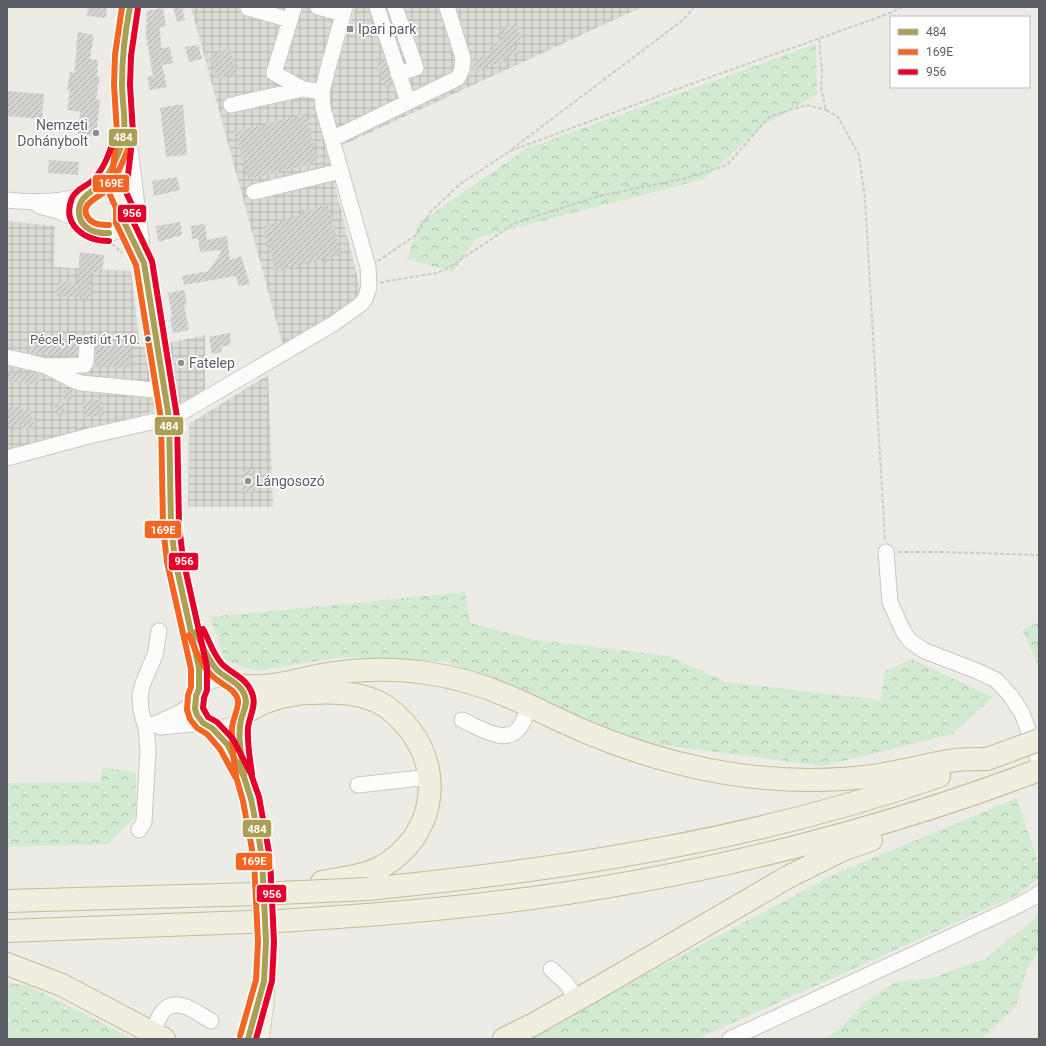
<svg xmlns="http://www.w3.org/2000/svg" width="1046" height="1046" font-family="Roboto,sans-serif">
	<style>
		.industrial { fill: url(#industrial-grid) }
		.forest { fill: url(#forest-crowns) }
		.building { fill: url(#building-hatch) }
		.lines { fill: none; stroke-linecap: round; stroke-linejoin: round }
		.minor-casing { stroke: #c8c7c7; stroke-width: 17 }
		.major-casing { stroke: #d5d1b1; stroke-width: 21 }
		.highway-casing { stroke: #c4bc92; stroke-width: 24 }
		.path { stroke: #c8cccb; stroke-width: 2; stroke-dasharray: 4 2; stroke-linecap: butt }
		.minor { stroke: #fcfcfb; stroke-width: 15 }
		.major { stroke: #f3f3e7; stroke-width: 19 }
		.highway { stroke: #efeee0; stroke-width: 22 }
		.highway-bridge-casing { stroke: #c4bc92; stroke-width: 24; stroke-linecap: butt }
		.highway-bridge { stroke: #efeee0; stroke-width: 22 }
		.bus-1-casing { stroke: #fff; stroke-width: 9 }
		.bus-2-casing { stroke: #fff; stroke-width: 9 }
		.bus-3-casing { stroke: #fff; stroke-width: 9 }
		.bus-1 { stroke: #ab9f54; stroke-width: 6 }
		.bus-2 { stroke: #f26522; stroke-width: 6 }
		.bus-3 { stroke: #e4002b; stroke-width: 6 }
		.poi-dot { fill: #8e8f91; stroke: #fff; stroke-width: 1.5 }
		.bus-dot { fill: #5b5d64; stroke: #fff; stroke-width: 1.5 }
		.labels { text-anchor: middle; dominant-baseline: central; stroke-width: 3.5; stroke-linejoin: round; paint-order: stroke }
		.bus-label { font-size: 13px; fill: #5b5d64; stroke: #fff; text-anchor: end }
		.poi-label { font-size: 14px; fill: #5b5d64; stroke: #fff; text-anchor: start }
		.line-badge { stroke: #fff; stroke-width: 1.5 }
		.badge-label { font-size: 11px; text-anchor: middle; font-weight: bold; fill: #fff }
	</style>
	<defs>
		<pattern id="industrial-grid" width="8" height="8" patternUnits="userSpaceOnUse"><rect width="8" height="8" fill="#dbdbd5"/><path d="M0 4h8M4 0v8" fill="none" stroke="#b5b5b0"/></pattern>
		<pattern id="forest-crowns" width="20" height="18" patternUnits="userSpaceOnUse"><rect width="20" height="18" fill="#d2e9d2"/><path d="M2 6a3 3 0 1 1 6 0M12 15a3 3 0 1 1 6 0" fill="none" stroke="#adc0ae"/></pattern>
		<pattern id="building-hatch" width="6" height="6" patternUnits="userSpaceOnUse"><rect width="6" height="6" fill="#d5d4d0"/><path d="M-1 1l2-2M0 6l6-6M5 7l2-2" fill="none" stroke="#b0afac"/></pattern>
	</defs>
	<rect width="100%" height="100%" fill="#ecebe5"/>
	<path class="industrial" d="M191 7H340L314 98 364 305 283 346Z
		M355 7H642L341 146 330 111 331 86Z
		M7 221 55 226 54 267 131 271 140 347 170 343 205 335V390L185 402 7 455Z
		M268 375 273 507H188L189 424Z"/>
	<path class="forest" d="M816 44 817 94 762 126 704 179 476 238 453 272 407 259 419 223 526 149Z
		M465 592 470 623 536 640 668 656 726 682 881 700 885 671 911 659 993 697 952 734 823 766 646 743 444 661 342 657 254 671 225 660 210 617Z
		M1039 622V666L1022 630Z
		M103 768 136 772V816L108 844 7 847V783L101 782Z
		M1017 798 1039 866V878L1019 894 697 1039H524L837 873Z
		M1039 912V950L1026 971 1016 1006 982 1039H825L838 1030 865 1002 896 982 932 978 985 959 1031 922Z
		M7 982 29 986 133 1039H7Z"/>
	<path class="building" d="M88 7H107L106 18 87 16Z
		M173 7H182L185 20 177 22Z
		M163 8 166 26 160 28 161 48 170 47 173 63 162 65 167 87 150 90 147 77 153 76 146 35 147 11Z
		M515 23 522 39 514 42 519 54 476 72 472 62 492 53 489 46 502 41 498 31Z
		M78 32 94 35 90 59 98 60 97 77H100L96 99 100 100 96 136 78 134 80 112 67 110 70 90H67L70 72 74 73 77 48H76Z
		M198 45 202 59 189 62 185 47Z
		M230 49 237 73 217 79 210 55Z
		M385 59 393 85 384 88 377 62Z
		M7 91 44 94 42 119 7 116Z
		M183 104 187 155 166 157 160 108Z
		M306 114 318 162 248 179 235 132Z
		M49 160 79 162 78 175 48 173Z
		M177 177 180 190 154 196 152 181Z
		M328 204 341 255 276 272 263 227Z
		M180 222 182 235 158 242 156 226Z
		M205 224 207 240 227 236 230 260 241 256 250 284 239 286 236 276 184 285 182 276 209 271 222 250 200 252 198 238 192 239 191 226Z
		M80 252 104 255 102 273 92 272 89 299 57 296 58 281 77 283Z
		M184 290 187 304 184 305 189 330 173 333 170 317H172L168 293Z
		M230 333 231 345 221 347 222 352 212 354 209 337Z
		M34 335 78 340 77 356 31 353Z
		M97 345 131 346 130 368 94 366Z
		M7 372 39 375 38 384 7 381Z
		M72 390 73 399 64 400 63 391Z
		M102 400 104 415 84 417 83 402Z
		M63 402 65 414 56 415 54 403Z
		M20 405 22 411 30 409 35 427 24 430 22 424 7 428V408Z
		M243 470H255V492H242Z"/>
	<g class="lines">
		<defs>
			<path id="minor" d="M294 7 274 73 303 89 322 92
				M318 7 343 14
				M377 7 408 102
				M395 7 416 68 398 74
				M248 8 290 20
				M231 105 303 89
				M332 139 458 78 462 69 463 58 447 7
				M127 140 130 148 143 254
				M254 192 341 171
				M7 200C33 203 59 203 84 195
				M39 206C55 210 69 214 82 223
				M7 357 46 366 84 365 86 362 87 342
				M46 366 73 380 81 383 165 391
				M7 458 89 436 169 418 179 414 333 324 361 304 365 299 369 287 368 267 323 108 322 92 327 72 345 7
				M886 552 890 602 903 631 910 641 925 651 977 671 996 680 1010 695 1022 713 1039 761
				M462 720C479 727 506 747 520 727 524 720 527 713 530 706
				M160 727 203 723
				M146 728 181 712 195 702
				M358 785 429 777
				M139 830 144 822 148 750 146 728 141 711 140 696 143 683 155 655 159 631
				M551 969 566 983 577 999
				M152 1032C156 1025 159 1015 164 1010 177 996 199 1014 211 1021
				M730 1039 1011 909 1036 896 1039 893"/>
			<path id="major" d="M79 210a23 23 0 1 1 46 0a23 23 0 1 1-46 0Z
				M118 194 125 133 122 85 123 55 130 7
				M123 220 144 263 148 298 159 356 169 418 171 526 175 560 182 594 198 655 200 677 199 689
				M195 703a26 26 0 1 1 52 0a26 26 0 1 1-52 0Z
				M242 719 240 734 244 777 251 799 259 839 263 878 266 942 264 1004 259 1039"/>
			<path id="highway" d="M239 685C268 690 298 679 327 674 360 669 394 668 427 673 453 677 480 684 505 695 530 705 554 718 579 729 618 746 661 760 704 769 758 780 818 783 873 776 901 772 928 764 956 760 966 759 977 759 987 759
				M244 714C262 700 288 694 310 693 333 692 357 692 378 702 391 708 401 719 410 730 445 776 432 837 383 866 365 876 342 878 322 882
				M368 889C561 870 755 840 939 776
				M7 901 256 894
				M367 915C458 908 549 898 639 881 775 856 910 819 1039 770
				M7 931 167 925
				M7 964 62 985 164 1039
				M504 1039 534 1024 601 986 788 877 842 850 871 840"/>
		</defs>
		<use href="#minor" class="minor-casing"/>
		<use href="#major" class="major-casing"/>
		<use href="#highway" class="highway-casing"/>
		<path class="path" d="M819 39 822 72 821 88 826 110 838 117 859 155 865 199 885 540
			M512 149 683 20 694 7
			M85 182 92 179 103 169 107 170
			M83 235 94 240 112 244 122 253
			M378 261 416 235 431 211 460 184 510 151 691 84 885 15 903 7
			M380 283 388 281 437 273 450 267 515 223 599 196 683 179 727 165 769 117 806 105 826 110
			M898 552H944L1039 555"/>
		<use href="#minor" class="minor"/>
		<use href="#major" class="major"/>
		<use href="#highway" class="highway"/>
		<defs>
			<path id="highway-bridge" d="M987 759 1039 740
				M256 894 368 889
				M167 925 280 921 367 915"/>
		</defs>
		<use href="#highway-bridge" class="highway-bridge-casing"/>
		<use href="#highway-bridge" class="highway-bridge"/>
		<defs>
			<path id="bus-1" d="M123 220 144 263 169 418 171 526 175 560 199 668V689L196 696 195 709 197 715 203 723 212 728 227 744 244 777 251 799 259 839 262 859 266 942 264 981 248 1039
				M109 233C96 234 81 229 79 214 77 196 93 193 103 181 110 173 115 162 119 152 129 126 122 109 122 83 122 57 125 32 130 7
				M196 632C202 645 207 659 217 670 226 679 240 682 245 696 248 705 243 712 241 720 237 738 242 757 244 775"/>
			<path id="bus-2" d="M122 7 115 55 114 85 117 133 110 195 116 208V223L136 265 161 419 163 527 167 562 191 669V687L188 695 187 710 190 719 197 728 207 734 220 749 237 780 243 801 254 860 258 942 256 980 240 1036
				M109 225C102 225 94 225 89 219 78 206 95 199 103 193 106 189 110 185 113 181 120 170 124 158 129 147
				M189 635C196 651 202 669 216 679 224 686 235 689 238 700 239 707 233 719 232 727 231 743 234 760 236 776"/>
			<path id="bus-3" d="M138 8 131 56 130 85 133 133 126 192 132 205V219L152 261 177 417 179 525 183 559 207 667V690L204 698 203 708 208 717 217 722 233 739 251 774 259 797 270 858 274 942 272 981 256 1039
				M109 241C85 241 61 225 72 198 77 188 86 187 93 180 104 169 109 155 113 141
				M203 629C209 640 213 654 222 664 233 675 248 678 253 696 256 707 249 717 248 728 247 744 250 759 252 774"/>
		</defs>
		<use href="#bus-1" class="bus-1-casing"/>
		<use href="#bus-2" class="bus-2-casing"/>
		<use href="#bus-3" class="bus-3-casing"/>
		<use href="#bus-1" class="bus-1"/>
		<use href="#bus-2" class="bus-2"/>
		<use href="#bus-3" class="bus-3"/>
	</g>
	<g class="poi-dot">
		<rect x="346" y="25" width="8" height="8" rx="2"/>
		<circle cx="96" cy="133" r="4"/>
		<circle cx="181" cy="363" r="4"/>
		<circle cx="248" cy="481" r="4"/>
	</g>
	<circle class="bus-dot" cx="148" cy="339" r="3.5"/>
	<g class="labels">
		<g class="bus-label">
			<text x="140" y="339">Pécel, Pesti út 110.</text>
		</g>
		<g class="poi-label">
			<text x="358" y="29">Ipari park</text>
			<text x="88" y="125" text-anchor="end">Nemzeti<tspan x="88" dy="16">Dohánybolt</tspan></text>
			<text x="189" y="363">Fatelep</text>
			<text x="256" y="481">Lángosozó</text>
		</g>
	</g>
	<g class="line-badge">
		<rect x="108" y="128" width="30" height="19" rx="4" fill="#ab9f54"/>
		<rect x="92" y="174" width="38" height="19" rx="4" fill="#f26522"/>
		<rect x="117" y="204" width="30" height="19" rx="4" fill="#e4002b"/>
		<rect x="154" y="416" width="30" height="20" rx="4" fill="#ab9f54"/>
		<rect x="144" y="520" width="38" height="19" rx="4" fill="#f26522"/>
		<rect x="168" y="552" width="31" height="19" rx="4" fill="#e4002b"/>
		<rect x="242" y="819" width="30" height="19" rx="4" fill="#ab9f54"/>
		<rect x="235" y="852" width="38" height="19" rx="4" fill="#f26522"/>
		<rect x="256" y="884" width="31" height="19" rx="4" fill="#e4002b"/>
	</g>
	<g class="badge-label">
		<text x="123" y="141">484</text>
		<text x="111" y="187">169E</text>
		<text x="132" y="217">956</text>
		<text x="169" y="430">484</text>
		<text x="163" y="534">169E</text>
		<text x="184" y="565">956</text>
		<text x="257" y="833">484</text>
		<text x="254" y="865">169E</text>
		<text x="272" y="898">956</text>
	</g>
	<rect width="1046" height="1046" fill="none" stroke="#5b5d64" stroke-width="16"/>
	<rect x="890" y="16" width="140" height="72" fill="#ffffff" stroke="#bdbec1"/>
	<rect x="898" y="29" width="20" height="6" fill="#ab9f54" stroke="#bdbec1"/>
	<text x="926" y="36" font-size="12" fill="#5b5d64">484</text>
	<rect x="898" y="49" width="20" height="6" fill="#f26522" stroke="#bdbec1"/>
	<text x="926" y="56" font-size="12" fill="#5b5d64">169E</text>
	<rect x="898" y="69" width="20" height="6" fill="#e4002b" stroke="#bdbec1"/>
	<text x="926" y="76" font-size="12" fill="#5b5d64">956</text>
</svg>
